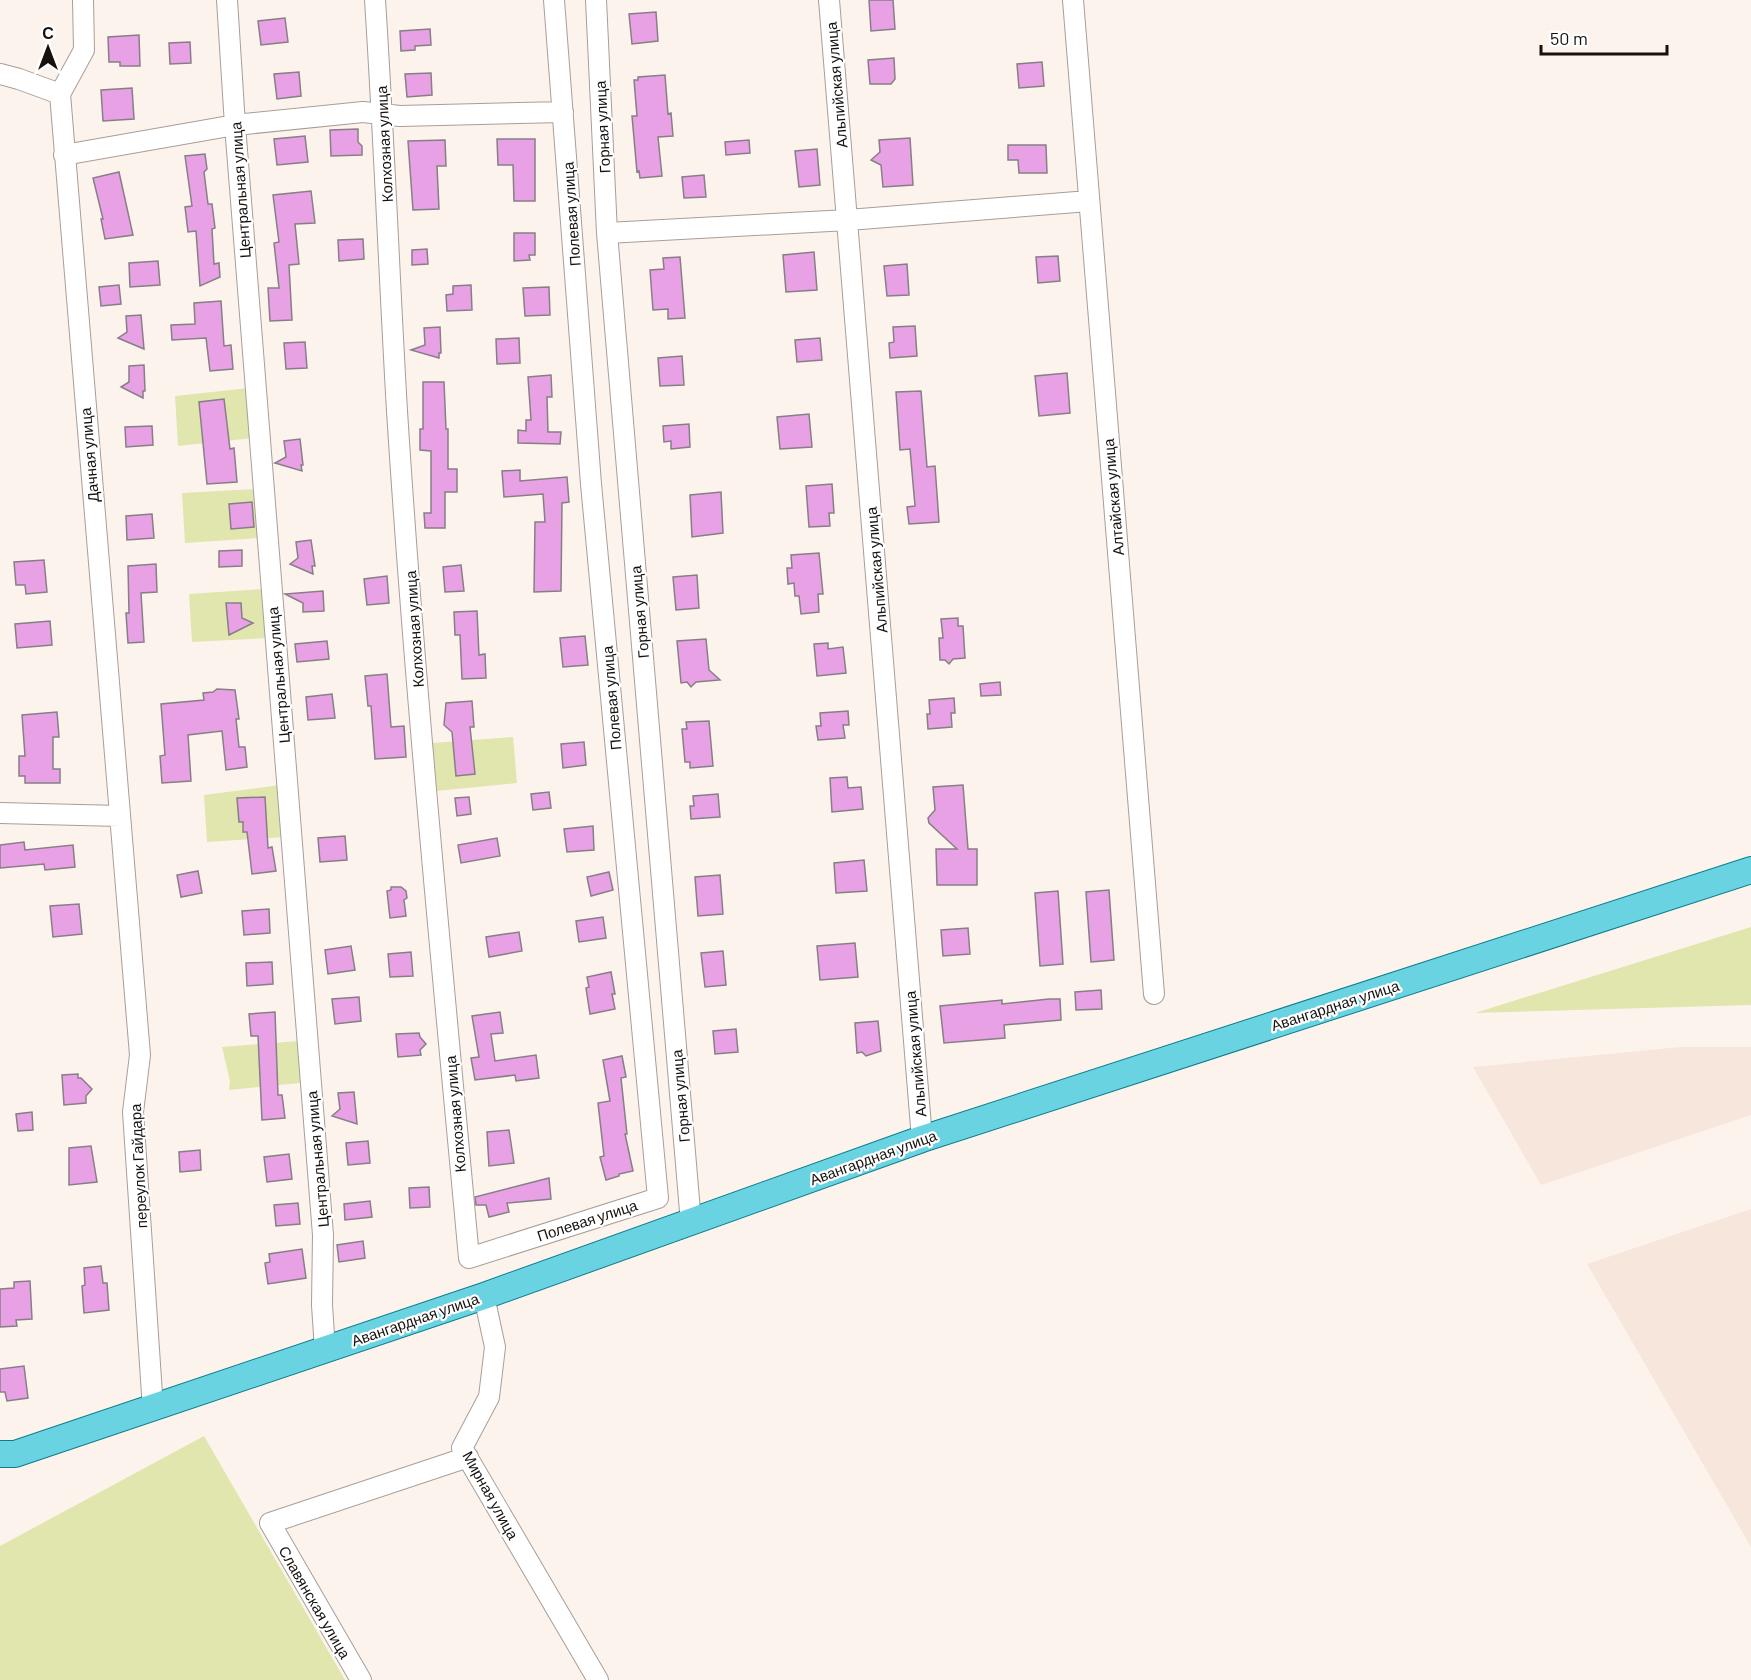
<svg xmlns="http://www.w3.org/2000/svg" width="1751" height="1680" font-family="Barlow,sans-serif">
	<style>
		.built { fill: #f7e6dc }
		.green { fill: #e0e6ad }
		.building { fill: #e8a1e4; stroke: #867f86; stroke-width: 1.5 }
		.lines { fill: none; stroke-linecap: round; stroke-linejoin: round }
		.minor-casing { stroke: #a89e99; stroke-width: 22 }
		.major-casing { stroke: #0b7d8c; stroke-width: 28 }
		.minor { stroke: #fff; stroke-width: 20 }
		.major { stroke: #69d3e2; stroke-width: 26 }
		.labels { text-anchor: middle; dominant-baseline: central; stroke-width: 4.5; stroke-linejoin: round; paint-order: stroke }
		.street-label { font-size: 15px; fill: #151210; stroke: #fff }
	</style>
	<rect width="100%" height="100%" fill="#fdf3ed"/>
	<path class="built" d="M1681 1047H1751V1115L1541 1185 1473 1067Z
		M1751 1209V1547L1587 1264Z"/>
	<path class="green" d="M249 388 253 438 178 446 175 396Z
		M256 489 259 538 185 543 182 493Z
		M263 589 268 638 192 642 189 594Z
		M513 737 517 783 436 791 432 743Z
		M280 785 284 837 207 842 204 795Z
		M1751 927V1005L1475 1013Z
		M298 1041 300 1083 229 1090 230 1081 222 1047Z
		M204 1436 345 1680H0V1546Z"/>
	<path class="building" d="M869 0H893L895 29 871 31Z
		M656 12 658 41 632 44 629 14Z
		M285 18 288 42 261 45 258 21Z
		M430 29 431 45 415 46V50L401 51 400 31Z
		M139 35 140 66H120V62H109L108 37Z
		M190 42 191 63 170 64 169 43Z
		M894 58 895 79 891 84H870L868 60Z
		M1042 62 1044 86 1019 88 1017 64Z
		M299 72 301 96 277 99 274 74Z
		M431 73 432 95 407 97 405 74Z
		M665 75 668 114 671 113 673 136 658 137 662 176 640 178 639 171 637 172 632 116H637L634 80H638V77Z
		M132 88 134 119 103 121 101 90Z
		M358 129V142L362 146V155L331 156 330 130Z
		M305 136 308 162 277 165 274 139Z
		M910 138 913 185 883 187 881 165 871 160 880 152 879 140Z
		M497 139H535V201H514L513 165H498Z
		M445 140 446 166H437L439 209 413 210 408 141Z
		M749 140 750 153 726 155 725 142Z
		M1008 145H1046L1047 173H1019L1018 160H1008Z
		M817 149 820 185 799 187 795 151Z
		M205 154 207 169 204 172 208 204H212L215 228 212 229 214 264 219 263 220 277 200 286 196 231 188 232 185 207 192 206 185 156Z
		M119 172 133 235 105 239 101 219H103L93 178Z
		M704 175 706 197 684 198 682 177Z
		M311 191 315 223 295 224 299 264 289 265 292 320 270 321 268 288H279L274 243 279 242 273 195Z
		M514 233H535V255H529L530 260 514 261Z
		M363 239 364 259 339 261 338 240Z
		M427 249 428 264 412 265V250Z
		M814 252 817 290 786 292 783 255Z
		M1058 256 1060 281 1038 283 1036 257Z
		M680 257 685 318 668 319V309L653 310 650 270 664 269 663 258Z
		M158 261 160 285 130 287 129 263Z
		M907 264 909 295 887 296 884 266Z
		M119 285 121 304 101 306 99 287Z
		M471 285 472 310 447 311 446 295 453 294V286Z
		M549 287 550 315 525 316 523 288Z
		M221 301 224 346 231 345 233 369 210 371 206 338 172 340 171 325 195 324 194 303Z
		M141 315 144 349 118 338 127 332 126 316Z
		M915 326 917 356 890 358 889 343 894 342 893 327Z
		M440 327 441 353H439V358L411 350 425 345 424 328Z
		M519 338 520 363 497 364 496 339Z
		M820 338 822 360 797 362 795 340Z
		M305 342 307 368 286 369 284 343Z
		M682 356 684 385 660 386 658 358Z
		M144 365 145 391H143V398L121 387 129 382V366Z
		M1067 373 1070 413 1039 416 1035 376Z
		M551 375 552 397H547L548 432H561L560 444 518 443V430L526 431V420H531L528 377Z
		M423 382H444L446 429H448V469H457V492H445V528H425L424 513H431V451L420 450V429H423Z
		M921 391 927 467 935 466 939 522 909 524 907 507 915 506 910 449 900 450 896 392Z
		M224 399 230 449 234 448 237 482 207 484 199 402Z
		M809 414 812 447 780 449 777 417Z
		M689 424 690 447 671 449V441L664 442 663 426Z
		M152 426 153 445 126 447 125 427Z
		M300 439 303 465H301L302 471 275 463 286 457 284 441Z
		M520 470V481L567 477 569 502 562 503 561 591 534 592 535 522H545L543 494 504 497 502 471Z
		M832 484 834 513H829L830 526 809 527 806 486Z
		M721 492 723 533 692 537 690 495Z
		M252 502 254 527 231 529 229 504Z
		M152 514 154 538 127 540 126 516Z
		M311 540 315 566H312L313 574 290 564 298 558 296 542Z
		M242 550V566L219 567V551Z
		M819 553 823 594H818L819 612 801 614 799 596H795L794 583 788 584 787 568H792L791 555Z
		M44 560 47 592 26 594 25 585H16L14 562Z
		M156 564 157 592 141 593 144 642 128 643 126 613H129L128 566Z
		M461 565 464 591 445 592 443 567Z
		M697 575 699 608 676 610 673 577Z
		M387 576 389 603 367 605 364 579Z
		M323 591 324 611 303 612V603L285 594Z
		M226 603H241L242 618 253 623 229 635Z
		M477 611 479 655 485 654 486 678 462 679 460 635H455L454 612Z
		M958 618V626H963L965 658 953 659 949 664 945 660H940L939 638H943L941 619Z
		M50 621 52 645 17 648 15 624Z
		M585 636 588 665 563 667 560 638Z
		M706 639 709 670 720 680 696 682 691 687 687 682 681 683 677 641Z
		M327 641 329 659 297 662 295 644Z
		M828 643V649L843 647 846 673 817 676 814 644Z
		M387 674 391 727 404 726 406 757 375 759 371 706H368L365 676Z
		M1000 682 1001 695 981 696 980 684Z
		M217 689 235 690 239 719H236L239 747H245L247 767 226 770 222 731 188 735 191 781 162 783 160 756 165 755 161 704 204 700 203 693 213 692Z
		M332 694 335 718 308 720 306 697Z
		M954 698 955 713H951L952 727 928 729 927 714H930L929 700Z
		M472 701 474 727H470L475 774 456 776 452 732 444 725 446 703Z
		M848 711 849 725H843L845 738 818 740 816 726H821L820 713Z
		M57 712 59 737H53V769H60V783H25V776H19V756H25L22 715Z
		M709 721 713 766 690 768V762H685L682 729H687L686 722Z
		M584 742 586 765 563 768 561 744Z
		M847 777 848 788 861 787 863 809 832 812 830 778Z
		M963 785 968 849H977V885H937L936 849H957L929 823 928 818 935 810 933 787Z
		M549 792 551 808 533 810 531 794Z
		M718 794 720 817 691 819 690 806H694L693 796Z
		M265 797 268 848 272 847 276 871 252 874 247 832H243V822H239L237 798Z
		M469 797 471 814 457 816 455 798Z
		M593 826 594 850 567 852 564 829Z
		M345 836 347 860 320 862 318 838Z
		M497 838 500 856 461 863 458 845Z
		M24 842 25 850 73 845 75 867 45 870 44 864 0 868V845Z
		M864 860 867 891 836 893 834 863Z
		M198 871 202 893 181 897 177 875Z
		M609 872 613 890 591 896 587 877Z
		M720 875 723 914 698 916 695 877Z
		M391 887H401L406 891 407 898 404 900 406 916 390 918 387 891 391 890Z
		M1109 890 1114 960 1091 962 1086 892Z
		M1058 891 1063 964 1040 966 1035 893Z
		M79 904 82 934 53 937 50 906Z
		M269 909 270 933 244 935 242 911Z
		M603 917 606 938 579 942 576 921Z
		M968 928 970 954 943 956 941 930Z
		M519 932 522 951 489 957 486 937Z
		M855 943 858 977 820 980 817 946Z
		M351 946 355 970 328 974 325 950Z
		M723 951 726 985 705 987 701 953Z
		M411 952 413 976 390 977 388 954Z
		M272 962 273 984 247 986 246 963Z
		M611 972 615 994H612L615 1009 590 1014 586 988 589 987 587 977Z
		M1101 990 1102 1009 1076 1010 1075 992Z
		M359 997 361 1021 335 1024 332 999Z
		M1049 999H1060L1061 1020 1004 1025 1005 1038 944 1043 940 1006 1002 1000V1004Z
		M275 1012 278 1095H282L285 1118 262 1120 258 1036H251L249 1014Z
		M500 1012 503 1033 491 1034 495 1061 536 1055 539 1078 516 1081 515 1075 475 1080 471 1058 479 1057 472 1016Z
		M878 1021 881 1051 866 1056 862 1052 857 1053 855 1023Z
		M736 1029 738 1052 715 1054 713 1031Z
		M419 1033 420 1037 426 1044 420 1050 421 1055 398 1057 396 1034Z
		M622 1056 626 1077 621 1078 627 1134H625L633 1171 619 1174V1176L606 1180 600 1157 604 1156 598 1103 610 1101 603 1060Z
		M78 1074V1078H81L92 1089 86 1096V1103L64 1105 62 1075Z
		M354 1092 357 1124 332 1116 340 1109 338 1093Z
		M32 1112 33 1130 18 1131 16 1114Z
		M509 1130 514 1163 489 1166 487 1132Z
		M368 1141 370 1163 348 1165 346 1143Z
		M91 1146 97 1182 69 1185V1148Z
		M200 1150 201 1170 180 1172 179 1152Z
		M289 1154 292 1179 267 1182 264 1157Z
		M549 1178 551 1199 507 1203 509 1212 489 1217 486 1205H476L475 1197Z
		M429 1187 430 1207 410 1208 409 1188Z
		M370 1201 372 1217 345 1220 344 1204Z
		M298 1203 300 1224 276 1226 274 1205Z
		M363 1241 365 1258 339 1262 337 1245Z
		M302 1249 306 1278 268 1284 265 1263 270 1262 269 1254Z
		M101 1266 103 1283H107L109 1310 84 1313 82 1286 85 1285 84 1268Z
		M30 1281 32 1319 16 1320 17 1326 0 1327V1289L14 1288V1282Z
		M24 1366 28 1398 7 1401 5 1392H0V1369Z"/>
	<g class="lines">
		<defs>
			<path id="minor" d="M227 0 235 125 323 1235 322 1305 325 1350
				M375 0C384 137 389 274 397 411 415 694 443 976 469 1258L658 1198 591 484 554 0
				M596 0 607 233 691 1223
				M829 0 922 1139
				M1073 0 1154 994
				M0 74 19 79 60 94 140 1055 133 1112 153 1409
				M60 94 84 50 83 0
				M64 155 235 125 363 112 400 116 563 112
				M607 233 848 220 1089 201
				M0 813 120 816
				M484 1296 495 1347 489 1397 462 1448 598 1680
				M361 1680 270 1523 468 1457"/>
			<path id="major" d="M0 1454H15L484 1296 922 1139 1751 870"/>
		</defs>
		<use href="#minor" class="minor-casing"/>
		<use href="#major" class="major-casing"/>
		<use href="#minor" class="minor"/>
		<use href="#major" class="major"/>
	</g>
	<g class="labels">
		<g class="street-label">
			<text transform="translate(836 85) rotate(-95)">Альпийская улица</text>
			<text transform="translate(602 127) rotate(-93)">Горная улица</text>
			<text transform="translate(384 144) rotate(-93)">Колхозная улица</text>
			<text transform="translate(240 190) rotate(-94)">Центральная улица</text>
			<text transform="translate(571 214) rotate(-94)">Полевая улица</text>
			<text transform="translate(89 455) rotate(-95)">Дачная улица</text>
			<text transform="translate(1113 497) rotate(-95)">Алтайская улица</text>
			<text transform="translate(876 570) rotate(-95)">Альпийская улица</text>
			<text transform="translate(639 612) rotate(-95)">Горная улица</text>
			<text transform="translate(414 629) rotate(-94)">Колхозная улица</text>
			<text transform="translate(278 675) rotate(-95)">Центральная улица</text>
			<text transform="translate(611 698) rotate(-95)">Полевая улица</text>
			<text transform="translate(1335 1005) rotate(-18)">Авангардная улица</text>
			<text transform="translate(915 1054) rotate(-95)">Альпийская улица</text>
			<text transform="translate(680 1096) rotate(-95)">Горная улица</text>
			<text transform="translate(455 1114) rotate(-95)">Колхозная улица</text>
			<text transform="translate(873 1157) rotate(-20)">Авангардная улица</text>
			<text transform="translate(317 1159) rotate(-95)">Центральная улица</text>
			<text transform="translate(138 1166) rotate(-93)">переулок Гайдара</text>
			<text transform="translate(587 1220) rotate(-18)">Полевая улица</text>
			<text transform="translate(415 1319) rotate(-19)">Авангардная улица</text>
			<text transform="translate(491 1495) rotate(61)">Мирная улица</text>
			<text transform="translate(315 1602) rotate(60)">Славянская улица</text>
		</g>
	</g>
	<g transform="translate(48 48)" stroke="#ffffff" stroke-width="4.5" paint-order="stroke">
	<path d="M0-4.5L10 22L0 15L-10 22Z" fill="#151210"/>
	<text y="-9" font-size="16" font-weight="bold" text-anchor="middle" fill="#151210">С</text>
	</g>
	<path d="M1541 45v9h126v-9" fill="none" stroke="#151210" stroke-width="3"/>
	<text x="1550" y="45" font-size="18" fill="#151210" stroke="#ffffff" stroke-width="4.5" paint-order="stroke">50 m</text>
</svg>
